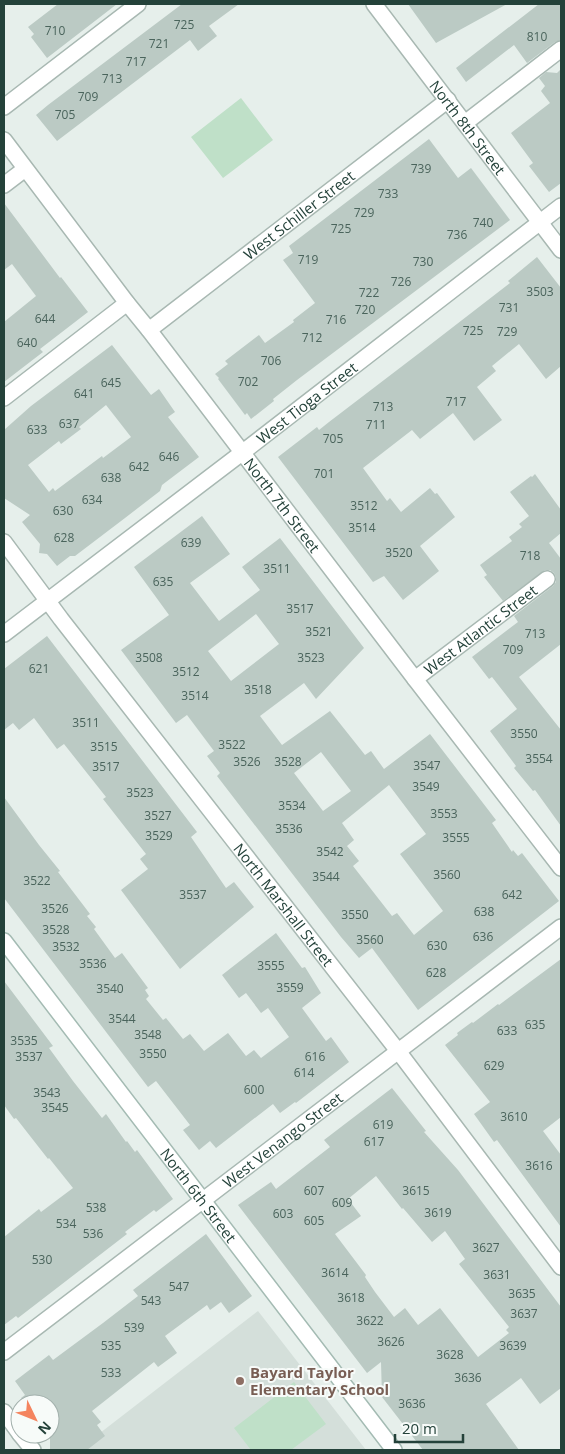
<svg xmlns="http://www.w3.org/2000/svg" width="565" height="1454" font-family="'Open Sans',sans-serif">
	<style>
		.built { fill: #d4dfda }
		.green { fill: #bfe0c8 }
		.building { fill: #bbcac4; fill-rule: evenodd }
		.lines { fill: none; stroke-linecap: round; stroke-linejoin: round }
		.street-casing { stroke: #a8b8b2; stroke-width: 18 }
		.secondary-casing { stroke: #a4bbb3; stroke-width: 18 }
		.street { stroke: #fff; stroke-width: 15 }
		.secondary { stroke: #fff; stroke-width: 15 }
		.education-dot { fill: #8d6e63; stroke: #f7fbf9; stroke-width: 2 }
		.labels { text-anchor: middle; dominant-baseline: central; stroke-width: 4; stroke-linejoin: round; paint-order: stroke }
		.number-label { font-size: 12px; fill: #4a645c }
		.street-label { font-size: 15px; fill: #24423a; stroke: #f7fbf9 }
		.education-label { font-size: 15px; font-weight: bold; fill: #785e54; stroke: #f7fbf9; text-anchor: start }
	</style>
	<rect width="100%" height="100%" fill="#e6efeb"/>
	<path class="built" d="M258 1311 366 1450H78Z"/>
	<path class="green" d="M241 98 273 140 223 178 191 137Z
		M294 1382 326 1424 291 1450H251L234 1428Z"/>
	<path class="building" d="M58 4H117L47 58 31 37 34 34 28 27Z
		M182 4H239L209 26 217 36 198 51 190 40 57 141 36 115 48 105Z
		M408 4H507L436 43Z
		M539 4H561V40L555 42 527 63 514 45 466 82 456 68Z
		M561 69V183L549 192 529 166 533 163 511 133 550 103 541 91 545 86 539 78 546 72 557 73Z
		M429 139 458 178 471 168 510 220 297 380 273 399 274 401 251 419 247 413 245 415 218 379 219 378 215 374 228 364 225 361 259 335 265 343 294 322 293 320 315 303 283 260 293 253 289 246Z
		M4 203 60 278 61 277 88 312 40 349 43 352 4 382V322L36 296 12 264 4 270Z
		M537 257 561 288V366L546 379 519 344 492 366 496 371 477 387 502 420 474 441 453 413 420 439 412 430 363 468 387 501 390 498 401 512 430 488 435 494 437 493 455 517 420 546 439 571 403 600 384 576 373 582 278 457 317 427 319 430 329 422 422 351 510 283 508 281Z
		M112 345 151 395 159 389 175 412 168 417 199 457 162 485 160 491 125 518 75 556H70L57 566 47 554 39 553 40 544 22 522 30 515 4 498V430L31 406ZM106 405 131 437 103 458 102 456 55 491 53 488 49 492 28 465 59 441 61 444 81 429 79 427Z
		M535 474 561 510V533L549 543 561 559V644L519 677 561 730V826L535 790 533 791 514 768 516 766 490 731 517 709 492 677 489 679 472 657 518 622 514 616 553 586 556 582V577L554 573 550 570H545L503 601 484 577 487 575 480 565 512 541 509 537 522 527 519 524 529 516 510 492 531 476 532 477Z
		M202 516 230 554 190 583 219 621 260 590 242 567 280 538 364 648 316 699 304 683 260 716 282 745 330 711 365 755 371 751 384 769 430 734 496 820 492 823 512 852 513 850 518 856 522 853 559 901 418 1010 372 948 359 958 341 937 217 776 220 773 207 756 214 751 187 715 176 723 121 650 169 615 134 567ZM256 614 279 644 231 681 208 651ZM321 752 351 791 323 811 294 773ZM389 785 426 834 400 854 443 911 414 935 397 913 392 916 353 866 359 861 347 846 354 840 342 823Z
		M47 636 197 832 191 837 226 888 234 882 254 907 180 969 121 890 148 869 140 859 146 854 103 799 106 797 64 744 57 749 34 718 19 730 13 723 4 730V669Z
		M4 797 39 845 60 871 58 872 90 914 87 916 96 927 94 929 115 958 122 953 148 988 145 990 149 996 146 999 163 1020 166 1018 183 1039 190 1034 204 1051 228 1033 246 1056 254 1050 261 1058 289 1037 268 1008 261 1013 246 993 239 998 222 975 276 933 302 968 305 967 321 993 302 1008 326 1041 331 1037 349 1062 296 1103 295 1102 280 1113 273 1104 216 1148 210 1141 199 1150 183 1130 190 1125 156 1081 148 1087 4 898Z
		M561 959V1117L543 1131 561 1155V1227L497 1140 494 1142 474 1114 490 1102 445 1045 458 1035 457 1033 472 1022 473 1023 498 1004 499 1005Z
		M4 981 53 1046 49 1048 73 1081 102 1118 106 1114 126 1142 127 1141 135 1152 137 1150 173 1199 156 1212 154 1210 125 1232 127 1234 18 1318 16 1316 4 1325V1237L39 1209 41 1212 73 1188 49 1158 48 1159 16 1118 14 1119 4 1105Z
		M392 1088 426 1131 424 1132 458 1170 561 1307V1388L540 1404 521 1378 486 1404 519 1450H423L382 1397 381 1362 367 1373 238 1205 271 1182 276 1189 330 1147 324 1140ZM376 1176 402 1209 403 1208 432 1242 445 1231 465 1259 459 1264 509 1327 506 1330 509 1333 478 1357 440 1308 418 1325 405 1308 394 1317 375 1292 365 1277 366 1275 335 1234 361 1216 348 1199Z
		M206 1234 252 1296 229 1313 221 1302 210 1310 207 1305 165 1336 177 1353 158 1367 154 1362 92 1411 101 1422 97 1425 105 1436 87 1450H50V1436L49 1434H50V1404H26L21 1398 25 1395 15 1381 49 1355 53 1360 103 1323 138 1296 133 1290Z"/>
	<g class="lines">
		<defs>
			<g id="street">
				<path id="s1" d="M374 4 561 250"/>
				<path d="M4 107 138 4"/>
				<path d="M465 123 561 49"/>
				<path id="s2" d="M4 140 127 303 149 330 415 679 561 868"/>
				<path d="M4 185 25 169"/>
				<path id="s3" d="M149 330 448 100"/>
				<path d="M4 398 127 303"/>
				<path id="s4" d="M4 542 61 619 398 1051 561 1267"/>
				<path id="s5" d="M4 634 243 452 561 206"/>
				<path id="s6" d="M415 679 547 579"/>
				<path id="s7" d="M4 1352 561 927"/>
				<path d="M4 1412 20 1434"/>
				<path d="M20 1434 33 1450"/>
			</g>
			<g id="secondary">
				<path id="s8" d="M4 941 394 1450"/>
			</g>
		</defs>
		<use href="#street" class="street-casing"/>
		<use href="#secondary" class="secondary-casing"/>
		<use href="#street" class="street"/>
		<use href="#secondary" class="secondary"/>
	</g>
	<circle class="education-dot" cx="240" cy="1381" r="5"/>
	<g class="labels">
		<g class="number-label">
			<text x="184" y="24">725</text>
			<text x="55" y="30">710</text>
			<text x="537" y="36">810</text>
			<text x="159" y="43">721</text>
			<text x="136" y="61">717</text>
			<text x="112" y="78">713</text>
			<text x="88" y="96">709</text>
			<text x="65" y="114">705</text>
			<text x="421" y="168">739</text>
			<text x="388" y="193">733</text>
			<text x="364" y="212">729</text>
			<text x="483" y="222">740</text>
			<text x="341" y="228">725</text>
			<text x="457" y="234">736</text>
			<text x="308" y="259">719</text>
			<text x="423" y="261">730</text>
			<text x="401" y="281">726</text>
			<text x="540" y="291">3503</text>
			<text x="369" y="292">722</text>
			<text x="509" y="307">731</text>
			<text x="365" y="309">720</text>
			<text x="45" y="318">644</text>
			<text x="336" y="319">716</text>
			<text x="473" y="330">725</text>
			<text x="507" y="331">729</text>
			<text x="312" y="337">712</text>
			<text x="27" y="342">640</text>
			<text x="271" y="360">706</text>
			<text x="248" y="381">702</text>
			<text x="111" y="382">645</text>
			<text x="84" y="393">641</text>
			<text x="456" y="401">717</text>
			<text x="383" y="406">713</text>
			<text x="69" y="423">637</text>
			<text x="376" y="424">711</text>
			<text x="37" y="429">633</text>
			<text x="333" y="438">705</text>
			<text x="169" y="456">646</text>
			<text x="139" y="466">642</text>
			<text x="324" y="473">701</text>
			<text x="111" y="477">638</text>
			<text x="92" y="499">634</text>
			<text x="364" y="505">3512</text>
			<text x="63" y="510">630</text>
			<text x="362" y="527">3514</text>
			<text x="64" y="537">628</text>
			<text x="191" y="542">639</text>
			<text x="399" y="552">3520</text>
			<text x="530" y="555">718</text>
			<text x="277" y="568">3511</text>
			<text x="163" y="581">635</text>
			<text x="300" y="608">3517</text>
			<text x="319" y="631">3521</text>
			<text x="535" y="633">713</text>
			<text x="513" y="649">709</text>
			<text x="149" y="657">3508</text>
			<text x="311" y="657">3523</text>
			<text x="39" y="668">621</text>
			<text x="186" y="671">3512</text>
			<text x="258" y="689">3518</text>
			<text x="195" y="695">3514</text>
			<text x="86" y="722">3511</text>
			<text x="524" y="733">3550</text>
			<text x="232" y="744">3522</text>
			<text x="104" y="746">3515</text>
			<text x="539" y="758">3554</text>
			<text x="247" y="761">3526</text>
			<text x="288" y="761">3528</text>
			<text x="427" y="765">3547</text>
			<text x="106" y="766">3517</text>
			<text x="426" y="786">3549</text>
			<text x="140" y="792">3523</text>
			<text x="292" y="805">3534</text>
			<text x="444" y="813">3553</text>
			<text x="158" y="815">3527</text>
			<text x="289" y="828">3536</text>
			<text x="159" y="835">3529</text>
			<text x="456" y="837">3555</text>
			<text x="330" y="851">3542</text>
			<text x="447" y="874">3560</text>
			<text x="326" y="876">3544</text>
			<text x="37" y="880">3522</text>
			<text x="193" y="894">3537</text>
			<text x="512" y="894">642</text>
			<text x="55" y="908">3526</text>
			<text x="484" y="911">638</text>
			<text x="355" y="914">3550</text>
			<text x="56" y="929">3528</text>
			<text x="483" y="936">636</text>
			<text x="370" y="939">3560</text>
			<text x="437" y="945">630</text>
			<text x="66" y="946">3532</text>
			<text x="93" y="963">3536</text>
			<text x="271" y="965">3555</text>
			<text x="436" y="972">628</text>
			<text x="290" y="987">3559</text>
			<text x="110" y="988">3540</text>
			<text x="122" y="1018">3544</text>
			<text x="535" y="1024">635</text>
			<text x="507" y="1030">633</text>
			<text x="148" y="1034">3548</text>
			<text x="24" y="1040">3535</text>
			<text x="153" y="1053">3550</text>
			<text x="29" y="1056">3537</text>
			<text x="315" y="1056">616</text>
			<text x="494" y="1065">629</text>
			<text x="304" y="1072">614</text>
			<text x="254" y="1089">600</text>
			<text x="47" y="1092">3543</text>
			<text x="55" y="1107">3545</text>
			<text x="514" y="1116">3610</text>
			<text x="383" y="1124">619</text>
			<text x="374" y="1141">617</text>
			<text x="539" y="1165">3616</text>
			<text x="314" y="1190">607</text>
			<text x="416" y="1190">3615</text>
			<text x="342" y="1202">609</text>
			<text x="96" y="1207">538</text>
			<text x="438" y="1212">3619</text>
			<text x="283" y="1213">603</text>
			<text x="314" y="1220">605</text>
			<text x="66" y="1223">534</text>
			<text x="93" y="1233">536</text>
			<text x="486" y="1247">3627</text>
			<text x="42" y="1259">530</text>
			<text x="335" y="1272">3614</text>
			<text x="497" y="1274">3631</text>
			<text x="179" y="1286">547</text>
			<text x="522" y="1293">3635</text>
			<text x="351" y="1297">3618</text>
			<text x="151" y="1300">543</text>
			<text x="524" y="1313">3637</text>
			<text x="370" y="1320">3622</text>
			<text x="134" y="1327">539</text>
			<text x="391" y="1341">3626</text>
			<text x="111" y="1345">535</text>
			<text x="513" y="1345">3639</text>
			<text x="450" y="1354">3628</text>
			<text x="111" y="1372">533</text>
			<text x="468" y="1377">3636</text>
			<text x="412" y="1403">3636</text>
		</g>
		<g class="street-label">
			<text stroke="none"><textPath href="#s1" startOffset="155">North 8th Street</textPath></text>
			<text stroke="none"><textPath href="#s3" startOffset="189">West Schiller Street</textPath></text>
			<text stroke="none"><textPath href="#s5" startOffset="381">West Tioga Street</textPath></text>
			<text stroke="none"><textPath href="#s2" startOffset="459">North 7th Street</textPath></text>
			<text stroke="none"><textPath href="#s6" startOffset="82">West Atlantic Street</textPath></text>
			<text stroke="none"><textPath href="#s4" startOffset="458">North Marshall Street</textPath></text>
			<text stroke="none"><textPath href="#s7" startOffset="350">West Venango Street</textPath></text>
			<text stroke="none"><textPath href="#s8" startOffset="320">North 6th Street</textPath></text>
		</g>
		<g class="education-label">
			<text x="250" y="1372">Bayard Taylor<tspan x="250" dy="17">Elementary School</tspan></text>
		</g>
	</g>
	<rect width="565" height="1454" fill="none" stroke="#24423a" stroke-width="10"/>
	<g transform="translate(35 1419) rotate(133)"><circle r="24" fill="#f7fbf9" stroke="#a3b1ad"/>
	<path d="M0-4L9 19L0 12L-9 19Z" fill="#f4845f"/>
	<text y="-8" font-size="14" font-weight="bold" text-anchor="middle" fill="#24423a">N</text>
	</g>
	<path d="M395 1434v8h68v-8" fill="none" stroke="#24423a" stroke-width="2.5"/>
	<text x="402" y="1434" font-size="15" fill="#24423a" stroke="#f7fbf9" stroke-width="4" paint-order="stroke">20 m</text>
</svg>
